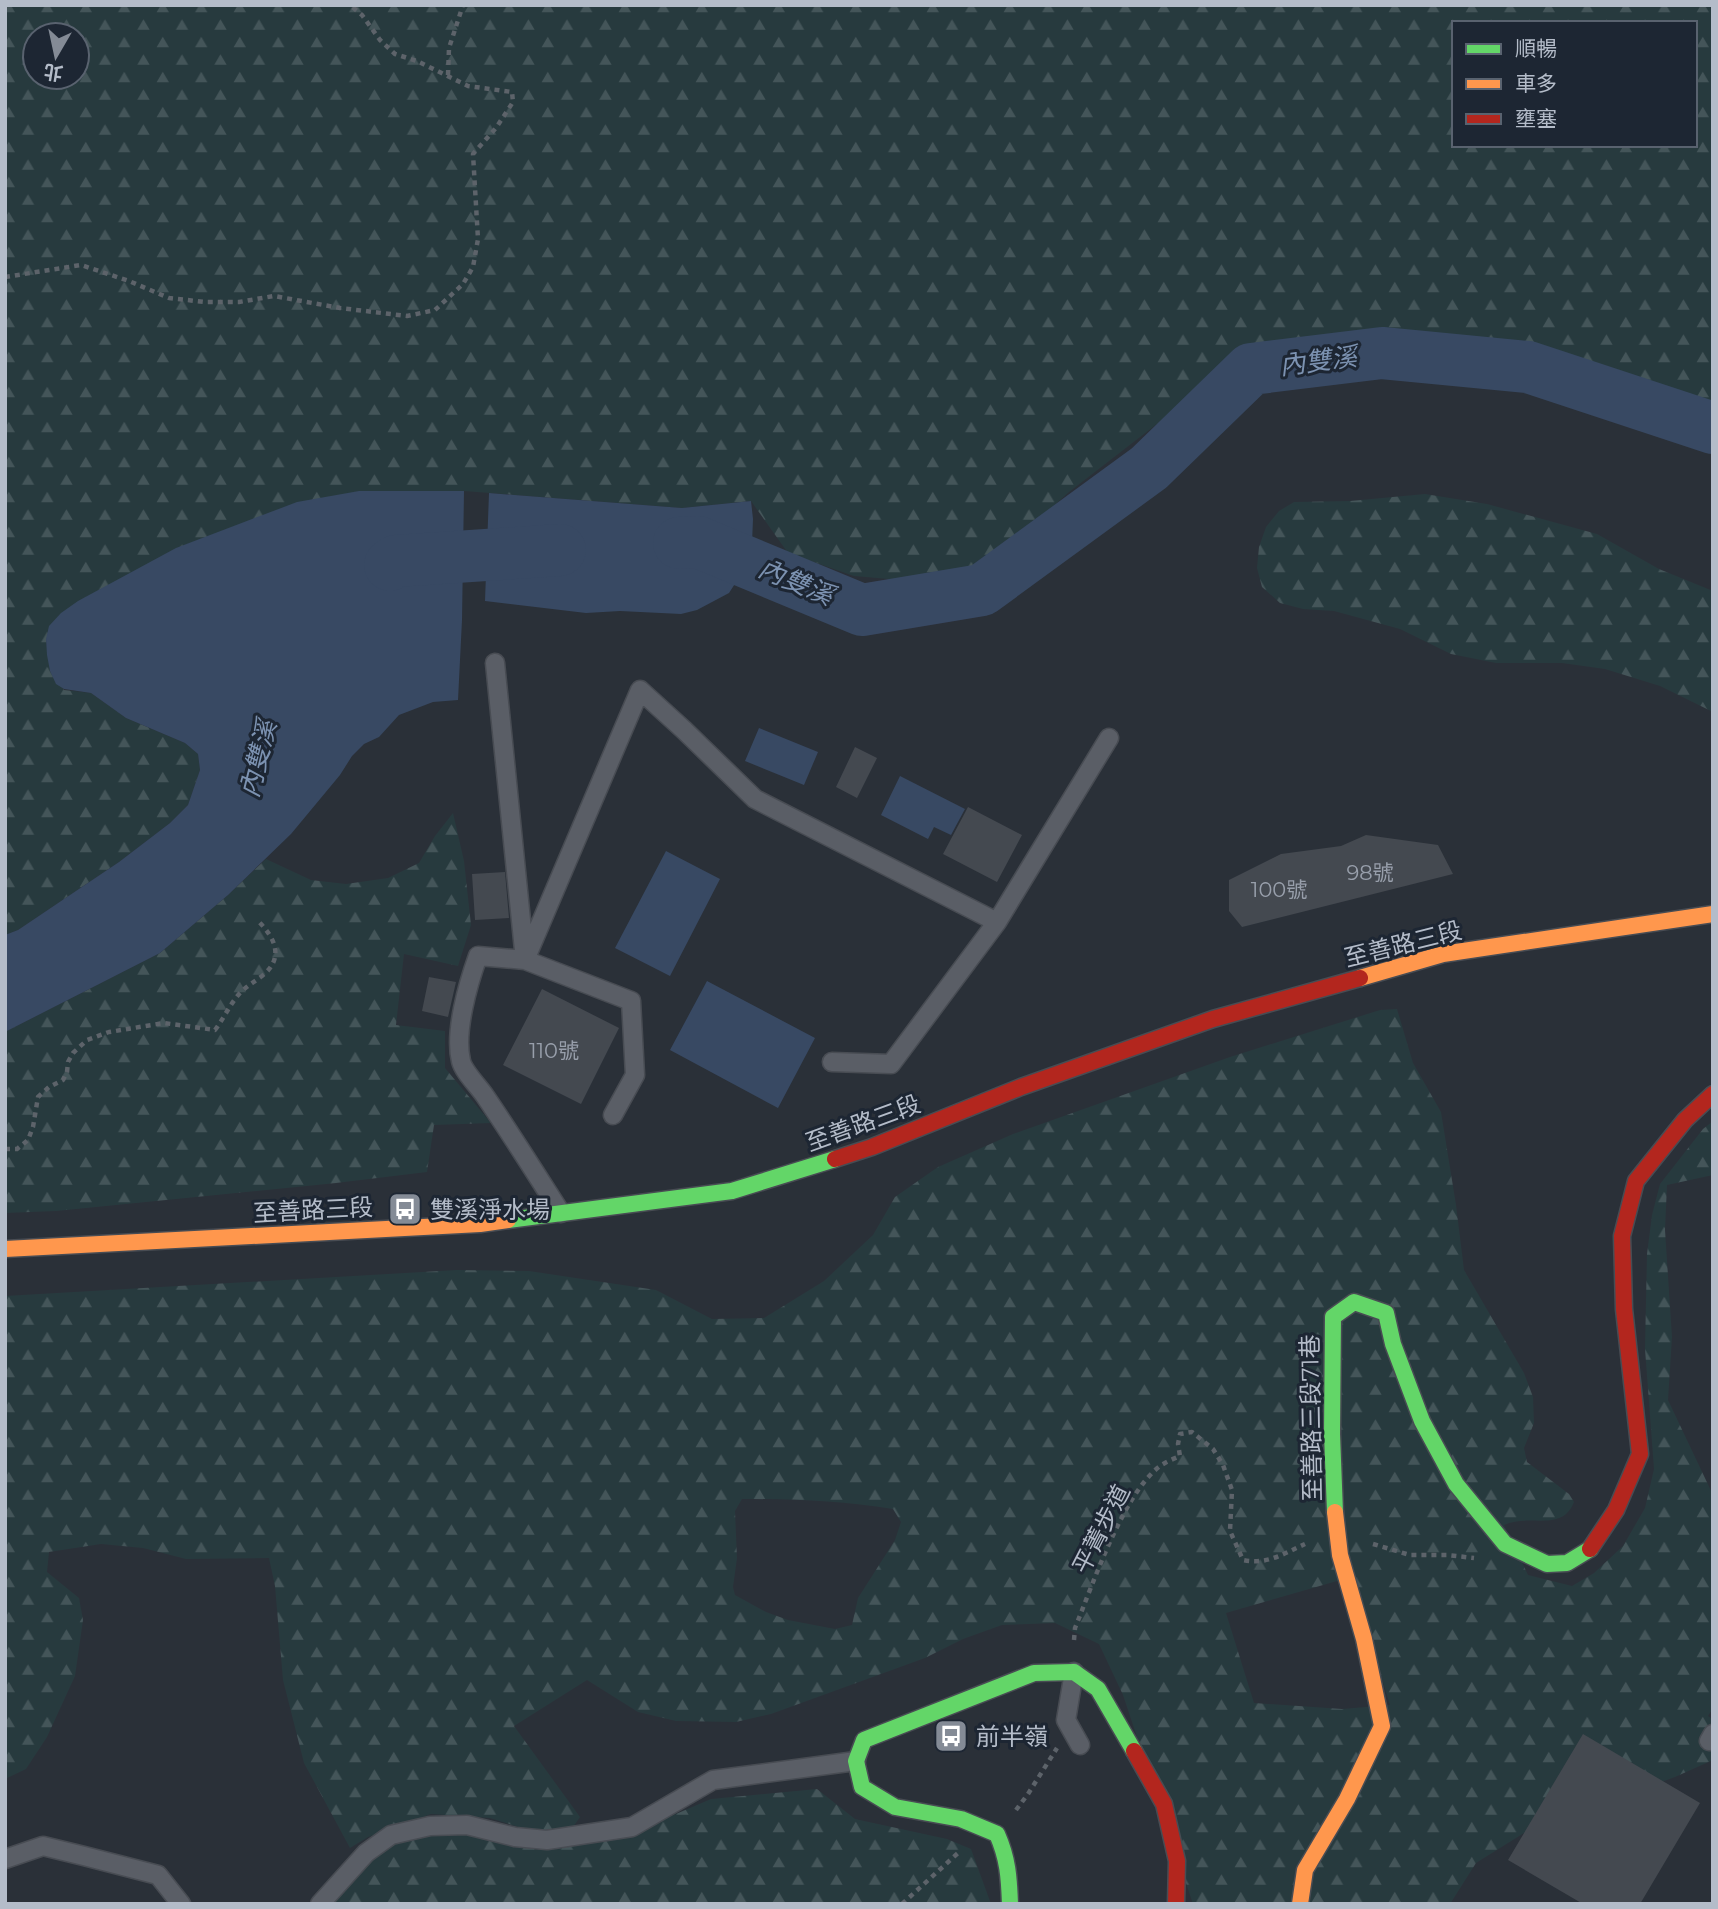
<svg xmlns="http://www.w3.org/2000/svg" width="1718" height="1909" font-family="Montserrat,'Noto Sans TC',sans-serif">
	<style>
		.forest { fill: url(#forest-firs); fill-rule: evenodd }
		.water { fill: #384963 }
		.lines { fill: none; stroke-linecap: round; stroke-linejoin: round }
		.river { stroke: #384963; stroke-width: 52 }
		.building { fill: #444950 }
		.lane-casing { stroke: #484c53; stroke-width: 21 }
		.fast-casing { stroke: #484c53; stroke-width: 19 }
		.slow-casing { stroke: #484c53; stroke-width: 19 }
		.jam-casing { stroke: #484c53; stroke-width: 19 }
		.path { stroke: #5d636a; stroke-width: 4.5; stroke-dasharray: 5 5; stroke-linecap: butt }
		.lane { stroke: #5a5e66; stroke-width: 18 }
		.fast { stroke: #63d668; stroke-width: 16 }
		.slow { stroke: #ff974d; stroke-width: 16 }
		.jam { stroke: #b3261e; stroke-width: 16 }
		.labels { text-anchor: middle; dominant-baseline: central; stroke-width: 6; stroke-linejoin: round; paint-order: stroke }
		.number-label { font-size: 21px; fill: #989fab }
		.street-label { font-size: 24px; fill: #b4bcc9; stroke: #1d2633 }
		.poi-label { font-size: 24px; fill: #b4bcc9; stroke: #1d2633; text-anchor: start }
		.water-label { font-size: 26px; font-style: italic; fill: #7c92b1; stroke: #1d2633 }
	</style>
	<defs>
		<pattern id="forest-firs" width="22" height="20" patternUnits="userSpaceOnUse" patternTransform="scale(1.75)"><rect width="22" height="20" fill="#273a3e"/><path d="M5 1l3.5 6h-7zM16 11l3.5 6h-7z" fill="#445559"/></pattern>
	</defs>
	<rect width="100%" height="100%" fill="#2a3038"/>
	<path class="forest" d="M5 5H1713V411L1650 391 1542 359 1446 338 1396 330 1313 338 1246 351 1193 396 1069 492 992 561 924 582 854 576 788 553 751 501 682 508 464 491 46 639 50 671 64 690 91 693 126 718 185 743 198 754 200 770 188 805 170 823 119 862 18 930 5 935ZM1454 23H1695V145H1454ZM35 35H77V77H35Z
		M1425 494 1487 504 1597 534 1659 569 1713 591V712L1660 686 1605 669 1562 663H1496L1451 654 1400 629 1334 611 1303 609 1280 603 1262 587 1257 568 1259 547 1266 527 1279 511 1294 502 1350 501Z
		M453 813 464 861 471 925 458 966 404 954 396 1025 445 1031V1068L491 1123 434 1125 427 1172 336 1183 56 1211 5 1213V1032L160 953 228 895 266 859 311 880 346 884 388 878 419 863 435 836Z
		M1397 1009 1413 1063 1441 1112 1456 1205 1464 1270 1524 1373 1533 1397 1534 1423 1524 1448 1527 1462 1569 1494 1574 1502C1562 1533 1529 1513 1504 1525L1528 1575 1572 1586 1594 1573 1623 1546 1645 1508 1654 1469 1645 1349 1647 1254 1652 1215 1660 1184 1703 1129 1713 1121V1175L1667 1185 1665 1230 1672 1337 1668 1400 1713 1495V1708L1708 1716 1713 1720V1760L1675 1777 1527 1831 1476 1863 1450 1904H1193L1123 1695 1099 1644 1055 1623 1002 1625 963 1639 925 1658 771 1714 736 1722 676 1721 638 1712 587 1680 514 1726 580 1817 571 1830 534 1832 490 1818 431 1814 368 1837 350 1848 304 1763 283 1680 275 1586 269 1558 186 1559 143 1548 101 1544 49 1552 47 1572 79 1598 83 1620 75 1676 47 1737 26 1769 5 1779V1296L457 1270 529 1271 656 1290 712 1319 764 1318 824 1281 873 1235 895 1197 938 1167 1013 1134 1230 1057 1380 1010ZM742 1499C793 1499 842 1501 893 1509L901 1522 895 1540 858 1598 852 1625 835 1629 788 1620 766 1612 735 1595 733 1587 737 1558 735 1511ZM1351 1577 1390 1705 1342 1709 1254 1703 1226 1613Z
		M817 1789 855 1819 947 1839 971 1849 991 1904H331L362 1870 393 1840 464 1831 539 1848 622 1837 711 1799Z"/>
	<path class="water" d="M359 491H464L462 620 458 700 433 702 399 715 379 737 364 744 352 756 340 775 291 834 228 895 160 953 5 1032V935L18 930 119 862 170 823 188 805 200 770 198 754 185 743 126 718 91 693 64 689 56 684 50 671 47 655 46 639 49 626 61 613 78 601 176 548 297 502Z
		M489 493 682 508 751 501 753 519 752 543 748 557 738 579 729 593 697 610 681 614 620 611 586 613 485 601Z
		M759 728 818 752 804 785 745 761Z
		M900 776 965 809 951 835 934 827 928 839 881 815Z
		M666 851 720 879 670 976 615 948Z
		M707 981 815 1038 778 1108 670 1050Z"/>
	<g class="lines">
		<path class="river" d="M679 543 698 542 862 610 982 590 1149 468 1251 369 1382 353 1528 367 1713 428
			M390 565 396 561 560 550"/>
	</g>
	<path class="building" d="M855 747 877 758 857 798 836 787Z
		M968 807 1022 835 997 882 943 854Z
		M1366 835 1438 845 1453 874 1242 927 1229 911V880L1281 854 1341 846Z
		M505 872 509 918 475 920 472 874Z
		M429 977 456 982 448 1017 422 1011Z
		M542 989 619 1028 581 1104 503 1065Z
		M1583 1734 1700 1803 1640 1904H1583L1508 1860Z"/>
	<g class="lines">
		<defs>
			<path id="lane" d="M495 663 525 960 478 956C468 984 454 1032 461 1061 463 1071 479 1087 485 1096 511 1134 536 1174 561 1213
				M997 922 1109 738
				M613 1115 635 1075 631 1001 525 960 640 690 684 730 755 799 997 922 891 1064 832 1062
				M1074 1672 1066 1720 1080 1745
				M1709 1741 1713 1734
				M5 1859 43 1846 84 1856 158 1875 181 1904
				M320 1904 366 1853 391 1835 430 1826 467 1825 515 1837 547 1840 632 1827 713 1780 856 1761"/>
			<path id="fast" d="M508 1220 732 1191 835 1159
				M1335 1512 1332 1434 1333 1317 1354 1302 1386 1313 1393 1344 1422 1421 1456 1484 1505 1544 1547 1564 1567 1563 1590 1549
				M1010 1904C1009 1877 1008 1859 997 1834L961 1819 895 1807 862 1787 856 1761 864 1740 1034 1673 1074 1672 1098 1689 1134 1751"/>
			<path id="slow" d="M1360 978 1443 954 1713 914
				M5 1249 480 1224 508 1220
				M1300 1904 1305 1870 1347 1799 1382 1726 1364 1639 1340 1555 1335 1512"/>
			<path id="jam" d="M835 1159 872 1147 1021 1087 1213 1019 1360 978
				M1590 1549 1616 1510 1640 1454 1624 1309 1622 1236 1636 1181 1685 1120 1713 1094
				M1134 1751 1164 1804 1177 1861 1176 1904"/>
		</defs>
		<use href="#lane" class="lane-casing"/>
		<use href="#fast" class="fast-casing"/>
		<use href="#slow" class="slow-casing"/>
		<use href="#jam" class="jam-casing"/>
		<path class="path" d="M448 75 449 48 463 5
			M5 277 81 265 129 281 169 298 205 302H239L274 296 340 308 407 316 435 310 463 284 473 267 478 239 473 154 496 128 513 102 512 92 468 86 417 61 395 54 380 40 362 15 350 5
			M5 1149H17L28 1140 33 1127 38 1097 49 1087 63 1080 67 1072 68 1062 73 1053 87 1040 109 1032 164 1023 215 1030C224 1018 230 1004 240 993 247 986 254 982 262 976 285 958 275 937 257 920
			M1373 1544 1410 1555H1447L1474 1558
			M1074 1640 1075 1628C1093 1584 1123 1494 1160 1466 1166 1462 1173 1459 1180 1456L1178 1444 1180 1434 1192 1432 1213 1449 1223 1465 1232 1490 1230 1531 1243 1560C1267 1565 1283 1554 1305 1544
			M1016 1810 1028 1794 1057 1748
			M902 1904 958 1853"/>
		<use href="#lane" class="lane"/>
		<use href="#fast" class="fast"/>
		<use href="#slow" class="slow"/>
		<use href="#jam" class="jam"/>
	</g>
	<defs>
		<symbol id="bus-square" viewBox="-11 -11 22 22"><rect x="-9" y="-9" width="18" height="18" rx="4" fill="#848b96" stroke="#1d2633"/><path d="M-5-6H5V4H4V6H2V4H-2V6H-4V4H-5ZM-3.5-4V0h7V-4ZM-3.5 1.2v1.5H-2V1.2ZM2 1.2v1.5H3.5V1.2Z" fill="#fff"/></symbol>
	</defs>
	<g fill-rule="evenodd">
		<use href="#bus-square" x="386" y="1190" width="38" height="38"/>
		<use href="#bus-square" x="932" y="1717" width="38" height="38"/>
	</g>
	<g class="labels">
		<g class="number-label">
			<text x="1370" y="872">98號</text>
			<text x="1279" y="889">100號</text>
			<text x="554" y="1050">110號</text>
		</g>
		<g class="street-label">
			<text transform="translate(1403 944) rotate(-14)">至善路三段</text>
			<text transform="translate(863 1123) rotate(-20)">至善路三段</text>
			<text transform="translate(313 1210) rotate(-3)">至善路三段</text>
			<text transform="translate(1311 1418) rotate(-91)">至善路三段71巷</text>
			<text transform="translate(1101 1529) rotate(-63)">平菁步道</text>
		</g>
		<g class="poi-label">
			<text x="430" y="1209">雙溪淨水場</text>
			<text x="976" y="1736">前半嶺</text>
		</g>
		<g class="water-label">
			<text transform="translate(1318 361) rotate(-7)">內雙溪</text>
			<text transform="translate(796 582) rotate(23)">內雙溪</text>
			<text transform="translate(258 759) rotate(-76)">內雙溪</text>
		</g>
	</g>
	<rect width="1718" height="1909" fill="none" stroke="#b4bcc9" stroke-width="14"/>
	<rect x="1452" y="21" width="245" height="126" fill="#1d2633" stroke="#59626f" stroke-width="2"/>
	<rect x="1466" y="44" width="35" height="10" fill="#63d668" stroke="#59626f" stroke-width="2"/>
	<text x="1515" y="56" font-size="21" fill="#b4bcc9">順暢</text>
	<rect x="1466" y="79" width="35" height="10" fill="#ff974d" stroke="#59626f" stroke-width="2"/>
	<text x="1515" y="91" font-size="21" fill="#b4bcc9">車多</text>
	<rect x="1466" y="114" width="35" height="10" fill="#b3261e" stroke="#59626f" stroke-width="2"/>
	<text x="1515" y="126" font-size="21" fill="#b4bcc9">壅塞</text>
	<g transform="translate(56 56) rotate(189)"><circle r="33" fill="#1d2633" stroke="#59626f" stroke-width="2"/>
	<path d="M0-5L12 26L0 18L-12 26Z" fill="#848b96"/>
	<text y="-10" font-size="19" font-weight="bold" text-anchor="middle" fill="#b4bcc9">北</text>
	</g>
</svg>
